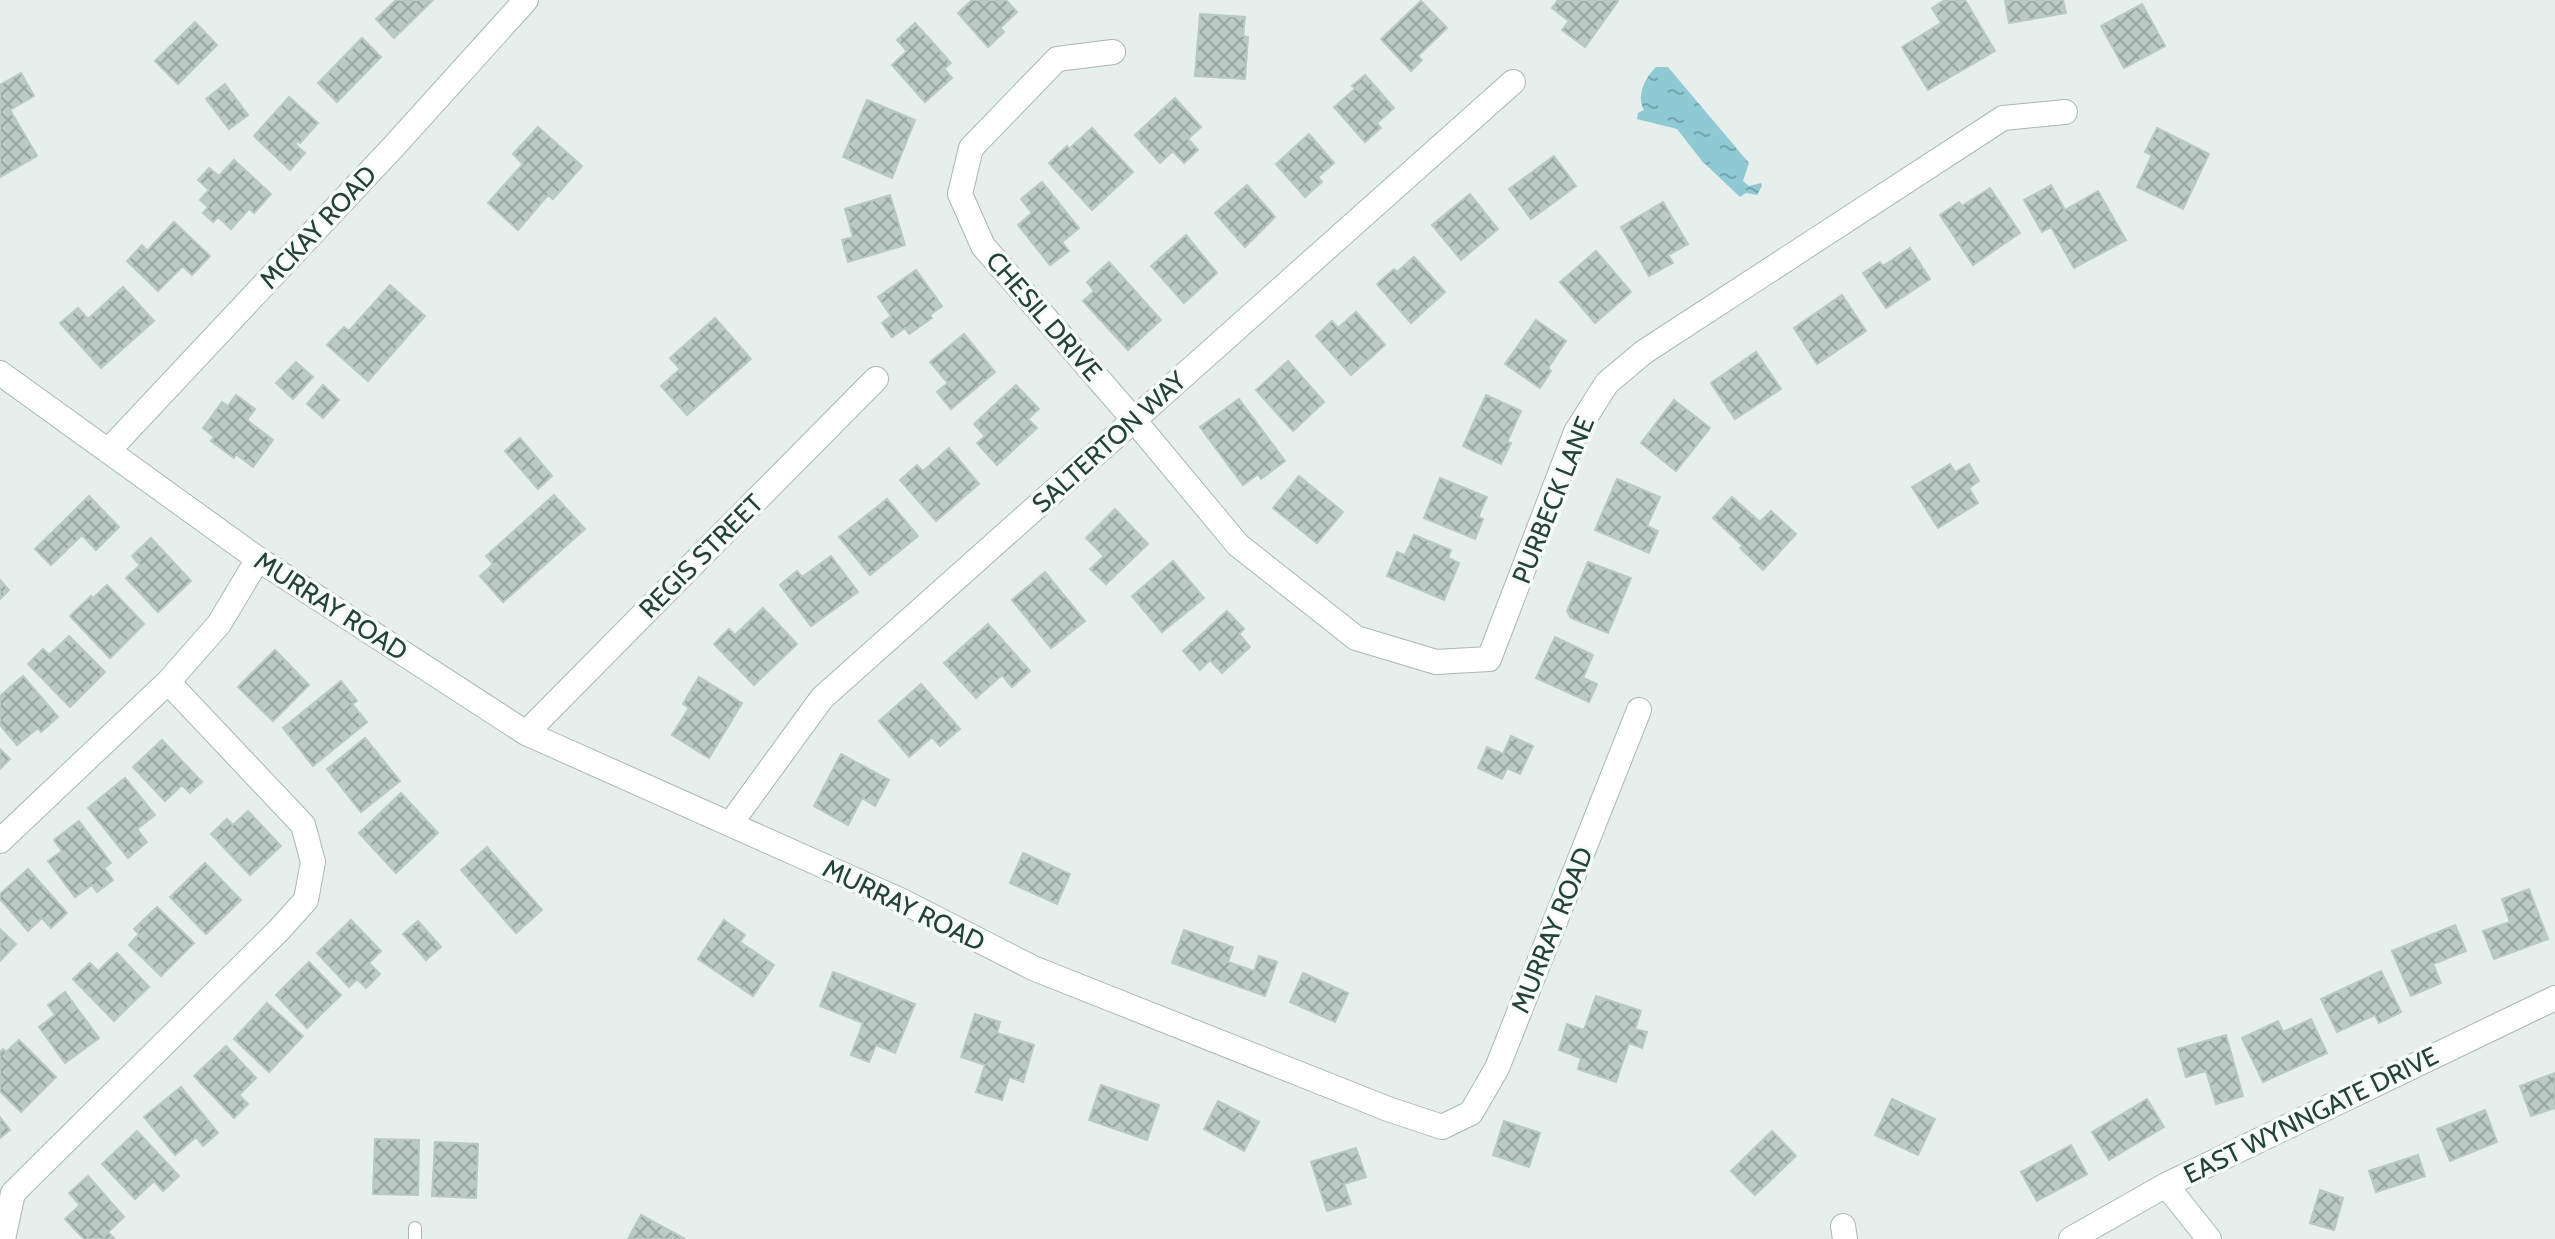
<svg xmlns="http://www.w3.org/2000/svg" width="2555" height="1239" font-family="Cabin,sans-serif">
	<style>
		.water { fill: url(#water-ripples) }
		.building { fill: url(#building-cross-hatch); stroke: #b8c9c2; stroke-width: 2 }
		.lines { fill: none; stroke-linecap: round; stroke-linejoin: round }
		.service-casing { stroke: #a8b8b2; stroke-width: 14 }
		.minor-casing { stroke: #a8b8b2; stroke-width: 26 }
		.service { stroke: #fff; stroke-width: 12 }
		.minor { stroke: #fff; stroke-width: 24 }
		.labels { text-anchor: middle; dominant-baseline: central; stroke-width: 7; stroke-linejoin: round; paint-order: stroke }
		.street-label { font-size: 26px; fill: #24423a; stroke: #f7fbf9 }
	</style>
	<defs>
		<pattern id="water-ripples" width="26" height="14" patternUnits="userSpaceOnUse" patternTransform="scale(2)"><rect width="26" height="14" fill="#8ec9d4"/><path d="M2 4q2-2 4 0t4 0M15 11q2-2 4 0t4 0" fill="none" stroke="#74a5ad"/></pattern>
		<pattern id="building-cross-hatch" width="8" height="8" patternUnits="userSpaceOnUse" patternTransform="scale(2)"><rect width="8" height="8" fill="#bbcac4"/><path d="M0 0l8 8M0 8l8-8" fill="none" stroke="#98a6a0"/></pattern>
	</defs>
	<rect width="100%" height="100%" fill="#e6efeb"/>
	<path class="water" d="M1656 67H1668L1749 163 1743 181 1749 186 1761 183 1762 186 1757 195 1746 193 1740 197 1702 161 1677 129 1637 119 1638 113 1644 110C1636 95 1645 78 1656 67Z"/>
	<path class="building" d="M396 0H433L394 38 376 19Z
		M972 0H1006L1017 12 1000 28 1004 32 988 47 958 13Z
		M1558 0H1617L1618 1 1585 47 1562 30 1569 21 1552 8Z
		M1945 0H1965L1995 51 1928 90 1902 47 1941 23 1932 8Z
		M2005 0H2063L2066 13 2009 23Z
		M1421 1 1447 28 1418 56 1422 60 1411 71 1381 39Z
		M2142 4 2165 46 2124 68 2101 26Z
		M1200 14 1245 17 1243 36 1248 37 1245 79 1195 76Z
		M195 22 217 45 178 84 155 61Z
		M915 23 951 63 944 69 952 78 925 102 892 65 907 51 897 40Z
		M362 38 381 57 337 102 318 83Z
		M21 73 34 96 10 110 37 156 0 177V85Z
		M1365 75 1394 108 1377 123 1381 128 1365 142 1334 107 1355 89 1352 86Z
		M225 84 248 115 229 129 206 99Z
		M289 97 318 123 300 143 298 141 295 144 305 153 290 170 254 136Z
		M1175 98 1201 127 1188 139 1198 150 1184 163 1173 151 1160 163 1135 135Z
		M867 100 915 120 892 178 843 157Z
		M538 127 582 166 553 199 548 195 518 230 488 203 523 164 513 154Z
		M1092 128 1133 172 1092 210 1049 163 1067 146 1073 153 1075 151 1071 147Z
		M2157 128 2209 154 2183 209 2137 187 2152 155 2145 152Z
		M1309 134 1334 163 1318 177 1322 182 1305 197 1276 164Z
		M1554 156 1576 186 1531 219 1509 189Z
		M234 160 271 194 254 213 246 206 248 210 231 229 218 217 213 222 203 213 208 207 200 200 209 190 198 180 209 168 219 176Z
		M1042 182 1079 228 1062 242 1069 251 1050 265 1018 225 1032 213 1021 199Z
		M1247 185 1275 217 1245 247 1215 213Z
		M2051 185 2065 210 2098 191 2126 240 2074 268 2051 227 2042 232 2024 200Z
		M1990 188 2020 233 1973 265 1940 215 1959 202 1962 206Z
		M1470 194 1498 229 1461 260 1432 225Z
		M890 195 905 245 848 262 842 240 853 237 845 209Z
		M1663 202 1688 244 1668 255 1673 263 1649 276 1621 227Z
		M174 222 210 256 192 275 183 266 158 291 127 261 142 245 147 251Z
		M1186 235 1217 273 1184 303 1151 266Z
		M1910 248 1930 279 1886 308 1863 273 1880 262 1883 266Z
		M1596 251 1631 292 1595 323 1560 282Z
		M1414 257 1445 292 1411 323 1377 284 1394 269 1397 272Z
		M1109 262 1161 320 1128 350 1083 301 1094 291 1087 282Z
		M916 270 942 306 930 315 932 318 909 334 905 328 892 337 882 323 891 316 878 297Z
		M390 285 425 316 368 381 327 345 344 327 349 331Z
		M123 287 154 321 101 368 60 323 78 308 88 319Z
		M1842 295 1866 331 1817 364 1794 328Z
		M1356 312 1385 345 1351 375 1316 336 1332 321 1338 328Z
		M715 318 751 359 687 415 661 386 680 369 670 358Z
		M1536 320 1566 341 1548 368 1551 371 1540 388 1505 364Z
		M964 334 995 372 951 409 937 392 948 383 930 362Z
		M1756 352 1781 389 1735 419 1711 383Z
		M1288 361 1324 402 1293 431 1256 390Z
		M296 362 313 377 293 399 276 383Z
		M323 385 339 400 323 418 307 404Z
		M1016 385 1039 409 1028 419 1037 428 997 465 977 443 985 436 974 424Z
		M236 395 255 409 247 420 273 440 253 467 236 454 234 458 211 441 214 437 203 428 222 402 228 406Z
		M1486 395 1521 411 1507 442 1511 443 1501 464 1463 446Z
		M1239 399 1285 461 1261 479 1258 474 1243 485 1200 427Z
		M1674 400 1710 428 1676 471 1641 443Z
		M520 438 552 476 538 489 505 451Z
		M949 448 979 484 936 521 900 480 917 465 923 471Z
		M1950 464 1955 472 1969 464 1979 481 1969 488 1978 503 1938 528 1912 487Z
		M1299 476 1343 512 1317 543 1273 508Z
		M1440 478 1487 497 1478 517 1483 519 1475 539 1424 518Z
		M1617 479 1660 497 1647 526 1658 531 1649 553 1595 530Z
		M554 495 585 529 503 602 480 576 493 564 486 556Z
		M89 496 119 527 96 550 82 535 51 565 35 549Z
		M1732 497 1760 522 1771 511 1796 534 1763 570 1740 548 1743 546 1713 518Z
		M887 499 918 536 870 575 839 537Z
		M1115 509 1148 544 1106 584 1090 569 1104 556 1086 538Z
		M1414 535 1451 550 1448 558 1459 563 1444 600 1387 576 1397 552 1405 555Z
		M151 538 191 581 158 612 126 578 140 565 132 556Z
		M831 556 858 592 811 626 780 585 797 571 802 577Z
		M1173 561 1204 598 1162 632 1132 596Z
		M1588 562 1631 578 1608 633 1571 618 1567 611Z
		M1045 572 1085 621 1051 648 1012 600Z
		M0 580 9 590 0 599Z
		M107 585 144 624 110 658 70 616 91 596 93 598Z
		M763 608 797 644 754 685 714 644 729 629 735 635Z
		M1227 611 1244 629 1239 634 1250 647 1222 673 1210 660 1200 670 1183 651Z
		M988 624 1030 671 1012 687 1002 675 976 698 944 663Z
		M69 636 105 672 70 707 28 664 43 649 49 655Z
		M1555 637 1593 655 1583 678 1597 684 1589 702 1536 678Z
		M275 650 309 685 273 721 238 687Z
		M23 676 58 717 41 732 38 728 17 745 0 725V696Z
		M699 677 742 703 709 758 672 735 689 708 683 704Z
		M341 681 357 701 352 704 367 722 313 766 283 728Z
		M921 684 960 729 940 746 932 737 909 757 879 721Z
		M1511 736 1533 746 1520 774 1507 768 1502 779 1478 768 1487 747 1503 754Z
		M365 738 400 781 361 812 327 769Z
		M162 740 202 782 190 793 182 785 165 801 133 767Z
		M0 749 10 759 0 769Z
		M841 754 889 780 875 806 862 798 848 825 814 806Z
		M125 778 155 815 137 829 147 842 128 858 88 808Z
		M401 793 438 833 396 873 359 833Z
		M248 811 281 846 250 875 211 834 227 819 233 825Z
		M79 821 111 863 104 868 113 880 97 892 92 885 75 897 48 861 62 851 54 840Z
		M487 847 542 910 516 933 461 870Z
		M1023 853 1070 874 1057 904 1010 883Z
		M205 863 241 900 206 934 170 897Z
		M28 869 67 913 51 928 42 918 28 931 0 899V894Z
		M2529 889 2548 939 2494 959 2483 931 2510 922 2502 899Z
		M157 907 194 943 161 976 129 945 139 934 134 929Z
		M351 920 381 951 369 963 380 974 366 988 357 979 349 987 317 953Z
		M724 920 745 935 740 942 774 965 753 996 698 959Z
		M418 921 441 947 426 960 403 934Z
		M2455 925 2466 951 2433 964 2441 983 2411 996 2392 951Z
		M0 929 16 944 0 961Z
		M1184 930 1233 947 1228 962 1254 971 1259 956 1277 962 1265 996 1172 963Z
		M117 953 149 987 114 1021 73 979 90 963 98 971Z
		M309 962 341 995 307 1028 276 995Z
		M2381 971 2401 1012 2379 1023 2375 1015 2337 1032 2321 999Z
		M833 972 915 1004 895 1053 876 1045 869 1062 851 1055 863 1023 820 1006Z
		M1303 973 1348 993 1335 1022 1290 1002Z
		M65 992 99 1038 65 1063 39 1027 55 1015 48 1005Z
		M1596 996 1641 1011 1635 1029 1647 1032 1642 1048 1629 1043 1616 1082 1578 1069 1581 1058 1559 1050 1567 1024 1584 1030Z
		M267 1003 303 1036 269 1072 234 1039Z
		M975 1014 1000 1022 997 1033 1034 1045 1023 1082 1009 1077 1002 1100 976 1092 985 1065 961 1057Z
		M2311 1019 2327 1053 2263 1082 2242 1038 2278 1021 2283 1032Z
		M2226 1035 2243 1096 2216 1104 2206 1071 2186 1077 2178 1049Z
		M19 1040 56 1077 21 1112 0 1091V1052L3 1049 6 1052Z
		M226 1046 256 1078 239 1095 248 1104 234 1118 194 1076Z
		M2555 1073V1108L2531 1116 2520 1086Z
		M1101 1085 1159 1105 1147 1140 1089 1120Z
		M181 1087 218 1133 203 1146 196 1137 175 1155 144 1117Z
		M1892 1099 1935 1119 1918 1155 1875 1135Z
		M2147 1099 2164 1127 2109 1160 2092 1132Z
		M1218 1101 1259 1122 1244 1151 1204 1129Z
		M2485 1110 2497 1142 2450 1161 2437 1129Z
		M0 1117 10 1130 0 1138Z
		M1504 1121 1540 1133 1529 1167 1493 1155Z
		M137 1131 179 1176 163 1191 154 1181 135 1199 102 1164Z
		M1772 1131 1796 1156 1755 1195 1731 1171Z
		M375 1139 419 1140 418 1195 373 1194Z
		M435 1142 478 1144 476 1198 432 1196Z
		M2071 1145 2087 1174 2037 1201 2021 1172Z
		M1356 1148 1366 1177 1344 1184 1351 1204 1327 1211 1311 1162Z
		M2418 1155 2425 1176 2376 1192 2369 1171Z
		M88 1176 124 1217 108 1232 115 1239H84L65 1219 80 1205 69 1193Z
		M2320 1190 2343 1198 2334 1230 2310 1223Z
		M641 1215 685 1239H628Z"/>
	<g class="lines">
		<defs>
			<path id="service" d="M415 1239V1228"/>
			<path id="minor" d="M1113 52 1057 59 971 148 960 194 983 246 1134 420 1238 545 1356 638 1436 662 1489 659 1576 432 1607 383 1644 352 2003 118 2065 112
				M0 373 258 559 526 733 900 900 1033 968 1388 1109 1442 1127 1471 1113 1497 1068 1639 710
				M108 451 396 144 526 0
				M526 733 876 379
				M731 823 822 698 1513 82
				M0 841 168 682 219 624 258 559
				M2166 1185 2209 1239
				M1843 1226 1845 1239
				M3 1239 13 1193 279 930 306 900 313 862 303 825 168 682
				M2071 1239 2166 1185 2555 998"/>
		</defs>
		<use href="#service" class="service-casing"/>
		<use href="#minor" class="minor-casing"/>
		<use href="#service" class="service"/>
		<use href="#minor" class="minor"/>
	</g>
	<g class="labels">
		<g class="street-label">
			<text transform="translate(318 227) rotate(-47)">MCKAY ROAD</text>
			<text transform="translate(1044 316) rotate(49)">CHESIL DRIVE</text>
			<text transform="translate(1109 442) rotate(-42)">SALTERTON WAY</text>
			<text transform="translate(1553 500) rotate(-68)">PURBECK LANE</text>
			<text transform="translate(701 556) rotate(-45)">REGIS STREET</text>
			<text transform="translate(331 606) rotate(33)">MURRAY ROAD</text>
			<text transform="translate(904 905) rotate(26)">MURRAY ROAD</text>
			<text transform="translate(1552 930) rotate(-68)">MURRAY ROAD</text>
			<text transform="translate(2311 1115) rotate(-26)">EAST WYNNGATE DRIVE</text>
		</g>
	</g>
</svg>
